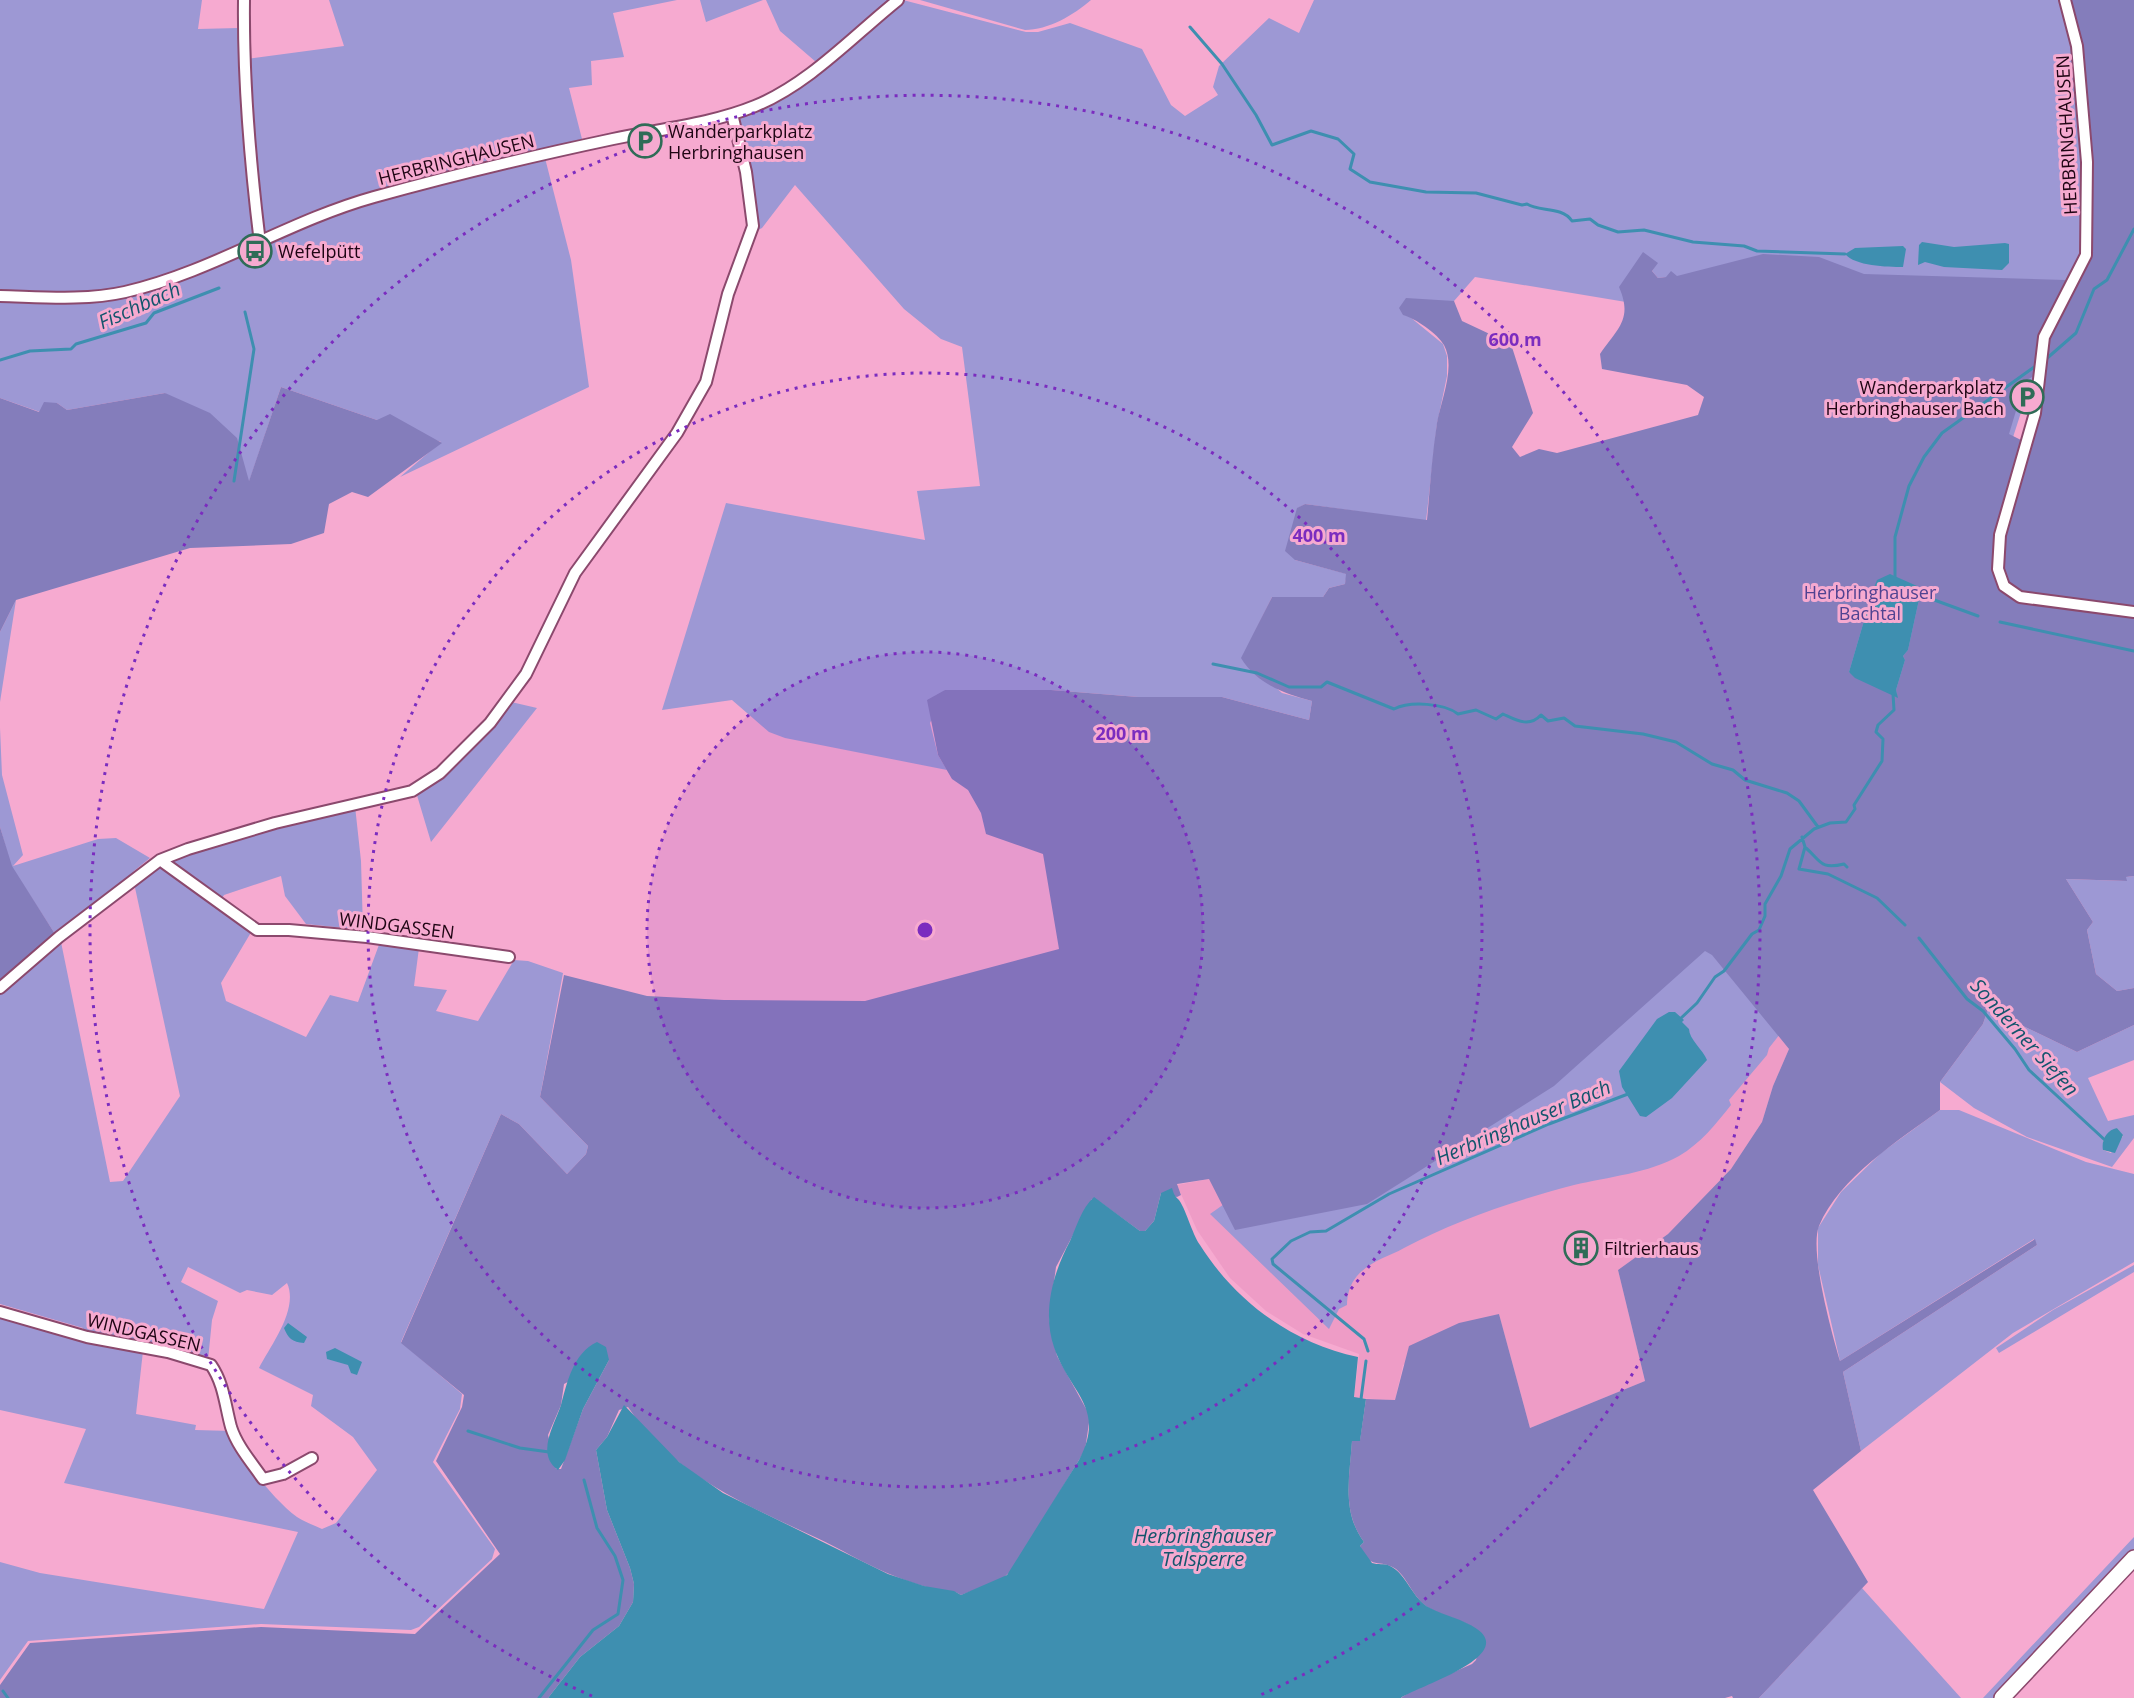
<svg xmlns="http://www.w3.org/2000/svg" width="2134" height="1698" font-family="'Open Sans',sans-serif">
	<style>
		.built { fill: #ee9cc6 }
		.green { fill: #9d98d4; fill-rule: evenodd }
		.forest { fill: #847dbb; fill-rule: evenodd }
		.water { fill: #3e8fb0 }
		.lines { fill: none; stroke-linecap: round; stroke-linejoin: round }
		.stream { stroke: #3e8fb0; stroke-width: 3 }
		.minor-casing { stroke: #8b496d; stroke-width: 14 }
		.secondary-casing { stroke: #8b496d; stroke-width: 18 }
		.minor { stroke: #fff; stroke-width: 10 }
		.secondary { stroke: #fff; stroke-width: 15 }
		.ring { fill: none; stroke: #7b2cbf; stroke-width: 3; stroke-dasharray: 3 6 }
		.labels { text-anchor: middle; dominant-baseline: central; stroke-width: 6; stroke-linejoin: round; paint-order: stroke }
		.poi-label { font-size: 18px; fill: #1f0514; stroke: #f6aad0; text-anchor: start }
		.street-label { font-size: 18px; fill: #1f0514; stroke: #f6aad0 }
		.park-label { font-size: 18px; fill: #504391; stroke: #f6aad0 }
		.water-label { font-size: 20px; font-style: italic; fill: #14556d; stroke: #f6aad0 }
		.centre { fill: #7b2cbf; stroke: #f6aad0; stroke-width: 3 }
		.ring-label { font-size: 18px; text-anchor: middle; font-weight: bold; fill: #7b2cbf; stroke: #f6aad0; stroke-width: 6; stroke-linejoin: round; paint-order: stroke }
	</style>
	<rect width="100%" height="100%" fill="#f6aad0"/>
	<path class="built" d="M1711 955 1789 1049 1773 1086 1762 1122 1731 1169 1668 1234 1618 1270 1645 1381 1530 1428 1499 1314 1403 1365 1395 1400 1354 1398 1359 1354 1303 1334 1266 1311 1230 1278 1197 1230 1177 1185 1209 1179Z"/>
	<path class="green" d="M0 0H202L198 29 239 28V60L344 46 329 0H677L613 13 624 57 591 61 592 85 569 88 582 139 546 148 545 158 571 260 589 387 400 477 441 442 281 387 249 482 165 393 67 410 57 403 40 412 0 398Z
		M700 0H763L706 22Z
		M766 0H891L816 62 780 31Z
		M903 0 1026 32H1038L1070 23 1142 49 1171 105 1185 116 1218 95 1213 87 1219 66 1269 18 1299 33 1314 0H2134V311L2036 384 2026 397 1971 567 1784 1029 1769 1048 1767 1055 1729 1100 1731 1105C1715 1125 1701 1143 1679 1156 1649 1173 1608 1177 1574 1185 1517 1200 1456 1220 1404 1248 1388 1257 1370 1261 1357 1276 1350 1284 1347 1295 1347 1305L1339 1309 1329 1329 1210 1214 1356 1111 1770 563 1677 276 1658 278 1652 271 1655 267 1626 302 1475 277 1454 301 1410 317 1443 344 1447 356V376L1437 424 1426 521 1305 504 1298 508 1295 560 1347 574 1345 584 1329 588 1323 597H1272L1242 658 1282 693 1312 701 1309 720 1222 697H1138L1051 690H945L930 723 938 755 947 770 785 738 769 732 732 700 662 710 726 503 925 540 917 491 980 486 962 347 941 339 904 309 795 185 762 228 754 232 733 120 786 92Z
		M920 0H1091C1074 15 1048 30 1025 30Z
		M16 600 0 702V632Z
		M507 701 537 708 431 842 416 792Z
		M0 728 2 775 23 855 13 866 98 839 116 838 150 858 134 871 128 880 55 933 53 948 61 942 110 1182 123 1181 180 1096 134 883 175 858 302 818 355 806 361 861 363 930 306 924 285 896 281 876 224 895 219 903 253 929 221 983 226 1001 306 1037 330 995 358 1002 380 942 419 948 414 986 447 990 436 1011 478 1021 514 960 528 961 563 973 540 1097 588 1146 586 1154 567 1174 519 1124 501 1114 401 1342 462 1394 460 1409 433 1462 495 1549 492 1559 419 1627 411 1630 261 1624 28 1641 0 1680V1562L40 1573 264 1609 298 1532 64 1483 86 1429 0 1410V1315L80 1336 83 1328 0 1304V984L55 934 11 866 0 827ZM188 1267 240 1293 247 1290 272 1295 287 1283C299 1309 271 1345 259 1368L313 1395 311 1406 353 1437 377 1470 336 1523 322 1529C314 1525 304 1522 297 1517 273 1499 241 1459 232 1431L195 1430 196 1425 136 1414 143 1351 109 1343 110 1335 208 1360 212 1320 218 1301 181 1282Z
		M2134 876V988L2117 991 2096 974 2087 930 2093 922 2066 879 2126 881V877Z
		M1990 1003 2023 1026 2077 1052 2134 1025V1060L2088 1078 2108 1121 2134 1115V1138L2112 1167 2027 1137 1974 1108 1940 1082 1983 1024ZM2117 1128 2123 1136 2111 1153 2103 1150V1140Z
		M1940 1110H1959L2086 1162 2134 1174V1262L2013 1333 1861 1451 1843 1372 2037 1245 2034 1239 1840 1361 1818 1265V1228L1841 1192 1881 1153Z
		M2134 1265V1272L1999 1353 1996 1348 2053 1310Z
		M2134 1537V1551L1996 1698H1983Z
		M1862 1588 1961 1698H1759Z"/>
	<path class="forest" d="M2062 0H2134V876L2126 877 2127 881 2066 879 2093 922 2087 930 2096 974 2117 991 2134 988V1025L2077 1052 2023 1026 1990 1003 1983 1024 1940 1082V1110C1899 1140 1839 1178 1819 1226 1809 1251 1832 1334 1840 1361L2035 1239 2037 1245 1843 1372 1861 1451 1813 1490 1868 1582 1759 1698H1733L1732 1696 1725 1698H1401L1411 1691 1472 1664 1476 1660 1482 1635C1469 1620 1446 1618 1429 1608 1413 1598 1409 1580 1396 1569 1380 1558 1369 1571 1360 1546L1364 1542C1341 1511 1350 1475 1352 1440H1360L1366 1399 1395 1400 1409 1346 1459 1323 1499 1314 1530 1428 1645 1381 1618 1270 1668 1234 1731 1169 1762 1122 1773 1086 1789 1049 1712 955 1705 951 1554 1086 1367 1204 1235 1230 1209 1179 1177 1184 1181 1195 1177 1197 1161 1193 1154 1221 1145 1231H1140L1100 1202 1092 1199 1056 1267 1049 1318 1057 1356 1090 1416 1085 1450 1013 1569 1001 1580 961 1595C952 1589 941 1591 930 1588 915 1584 901 1579 887 1573 863 1563 841 1549 817 1538 746 1505 673 1475 628 1407L619 1410 607 1437 596 1450 607 1510 630 1568 634 1584 633 1602 619 1626 580 1657 548 1698H0V1685L30 1643 261 1627 415 1634 500 1554 436 1461 462 1407 464 1395 401 1343 501 1114 519 1124 567 1174 586 1154 588 1146 540 1097 564 975 647 996 724 1000 865 1001 1059 949 1043 854 986 834 981 813 968 790 952 779 938 755 927 700 945 690H1051L1138 697H1222L1309 720 1312 701C1285 694 1257 684 1241 658L1272 597H1323L1329 588 1345 584 1346 574 1295 560 1285 551 1297 508 1305 504 1427 520C1430 488 1432 455 1437 423 1441 400 1456 367 1444 345 1438 334 1415 318 1403 315L1399 308 1406 298 1454 301 1462 321 1511 344 1533 413 1512 447 1520 457 1539 449 1557 453 1698 415 1704 397 1687 385 1602 369 1600 354C1618 328 1633 319 1619 287L1643 252 1658 263 1652 271 1658 278 1666 277 1671 271 1677 276 1763 254 1819 257 1864 274 2065 280V289L2083 253 2085 196 2077 76ZM2036 375 2021 466 2003 536V578L2013 590 2030 596 2003 589 2000 519 2023 441 2009 434 2025 381ZM1873 590 1920 595 1908 650 1903 656 1905 660 1896 690 1897 697 1849 672ZM609 1360 583 1409 561 1469H556L548 1435 561 1405 564 1384Z
		M281 387 377 420 390 414 442 443 368 497 352 492 329 504 324 533 291 544 190 548 16 600 0 632V398L39 412 44 402 57 403 67 410 165 393 210 413 237 438 249 481Z
		M0 827 12 866 55 934 0 984Z"/>
	<path class="water" d="M1922 242 1954 247 2005 243 2009 244V263L2002 270 1944 267 1925 262 1918 265 1919 245Z
		M1903 246 1906 249 1903 267C1887 267 1855 266 1845 254L1855 248Z
		M1890 574 1917 586 1920 595 1908 650 1903 656 1905 660 1896 690 1898 698 1855 678 1849 672 1873 590 1877 580Z
		M1669 1012H1675L1684 1020 1682 1022 1689 1029C1689 1039 1703 1050 1707 1060L1672 1098 1646 1117 1640 1116 1622 1087 1619 1071 1657 1019Z
		M2117 1128 2123 1135 2115 1153 2103 1150C2101 1140 2107 1130 2117 1128Z
		M1172 1188C1174 1195 1175 1196 1178 1199 1185 1206 1192 1234 1200 1245 1236 1302 1292 1343 1358 1357L1354 1397 1366 1399 1360 1441H1352C1350 1475 1341 1511 1364 1542L1360 1546 1372 1563C1378 1565 1384 1563 1390 1566 1407 1574 1412 1599 1430 1608 1445 1616 1463 1619 1477 1629 1517 1657 1413 1688 1401 1698H548L580 1657 619 1626 633 1602 634 1584 630 1568 607 1510 596 1450 607 1437 624 1405 679 1462 723 1493 888 1574 924 1586 954 1591 961 1595 1007 1575 1079 1460C1107 1407 1069 1393 1054 1347 1042 1312 1053 1273 1070 1241 1077 1226 1081 1209 1094 1197L1140 1231H1145L1154 1221 1161 1193Z
		M288 1323 307 1337 304 1343C292 1342 288 1338 284 1328Z
		M597 1342 606 1347 609 1360 583 1409 565 1460 558 1470C535 1454 555 1424 561 1405 567 1383 573 1353 597 1342Z
		M335 1348 362 1362 357 1375 351 1373 348 1365 327 1359 326 1352Z"/>
	<g class="lines">
		<path class="stream" d="M1190 27 1222 64 1256 115 1272 145 1311 131 1338 139 1354 154 1350 169 1370 182 1426 192 1476 193 1522 205 1527 204C1539 212 1562 206 1572 221L1590 219 1598 225 1618 232 1644 230 1693 242 1744 246 1757 251 1845 254
			M0 360 30 351 71 349 76 344 146 323 154 313 219 288
			M2045 360 2076 333 2094 289 2107 280 2134 229
			M234 481 254 349 245 312
			M1895 580V537L1909 486 1924 457 1942 433 2037 365
			M1918 594 1978 616
			M2000 622 2134 651
			M1213 664 1257 673 1289 687H1321L1327 682 1394 709C1410 701 1444 703 1458 714L1476 710 1496 719 1503 714C1516 720 1529 728 1541 715L1548 721 1564 718 1575 726 1643 734 1676 742 1712 764 1733 770 1745 780 1787 793 1799 801 1818 827
			M1802 837 1805 847 1799 869 1828 874 1877 898 1905 925
			M1806 848C1821 861 1820 870 1844 864L1847 867
			M1919 938 1967 999 1983 1011 2015 1049 2029 1070 2106 1141
			M1680 1019 1697 1003 1715 977 1724 971 1752 934 1759 930 1765 916V904L1781 876 1790 849 1814 829 1830 823 1846 822 1855 809 1854 805 1882 761 1883 739 1876 732 1878 725 1894 710 1893 694
			M1368 1351 1364 1339 1273 1264 1272 1259 1291 1241 1310 1232 1326 1231 1389 1194 1549 1124 1628 1094
			M1361 1399 1366 1361
			M468 1431 520 1448 549 1452
			M3 1691 8 1698
			M539 1698 593 1630 618 1614 623 1580 615 1556 597 1528 584 1480"/>
		<defs>
			<path id="minor" d="M244 0C243 82 250 162 260 243
				M2065 0 2077 46 2087 162 2086 255 2044 337 2035 413 2000 535 1998 569 2004 586 2020 597 2134 612
				M0 296C41 297 85 301 125 292 212 272 288 221 374 197 453 175 533 156 613 139 660 129 711 124 755 106 809 84 853 36 898 0
				M160 860 257 930H289L367 937 509 957
				M0 988 59 937 160 860 188 849 275 823 412 791 440 773 490 723 526 674 575 573 677 433 706 382 728 294 753 226 746 172 732 114
				M0 1312 87 1337 168 1352 211 1365C224 1384 225 1405 231 1427 237 1446 252 1463 263 1479L283 1474 312 1458"/>
			<path id="secondary" d="M2002 1698 2134 1558"/>
		</defs>
		<use href="#minor" class="minor-casing"/>
		<use href="#secondary" class="secondary-casing"/>
		<use href="#minor" class="minor"/>
		<use href="#secondary" class="secondary"/>
	</g>
	<circle cx="925" cy="930" r="278" fill="#7b2cbf" fill-opacity=".12"/>
	<g class="ring">
		<circle cx="925" cy="930" r="278"/>
		<circle cx="925" cy="930" r="557"/>
		<path d="M592 1696A835 835 0 1 1 1258 1696"/>
	</g>
	<defs>
		<symbol id="parking-ring" viewBox="-11 -11 22 22"><circle r="9.5" fill="#f6aad0" stroke="#2f6c57" stroke-width="1.5"/><path d="M-3.5-5.5H1a3.5 3.5 0 0 1 0 7H-1V5.5H-3.5ZM-1-3.4V-.6H.8a1.4 1.4 0 0 0 0-2.8Z" fill="#2f6c57"/></symbol>
		<symbol id="bus-ring" viewBox="-11 -11 22 22"><circle r="9.5" fill="#f6aad0" stroke="#2f6c57" stroke-width="1.5"/><path d="M-5-6H5V4H4V6H2V4H-2V6H-4V4H-5ZM-3.5-4V0h7V-4ZM-3.5 1.2v1.5H-2V1.2ZM2 1.2v1.5H3.5V1.2Z" fill="#2f6c57"/></symbol>
		<symbol id="building-ring" viewBox="-11 -11 22 22"><circle r="9.5" fill="#f6aad0" stroke="#2f6c57" stroke-width="1.5"/><path d="M-4-6H4V6H1V3H-1V6H-4ZM-2.5-4.3h1.7v1.8h-1.7ZM.8-4.3h1.7v1.8H.8ZM-2.5-1h1.7V.8h-1.7ZM.8-1h1.7V.8H.8Z" fill="#2f6c57"/></symbol>
	</defs>
	<g fill-rule="evenodd">
		<use href="#parking-ring" x="626" y="122" width="38" height="38"/>
		<use href="#bus-ring" x="236" y="232" width="38" height="38"/>
		<use href="#parking-ring" x="2008" y="378" width="38" height="38"/>
		<use href="#building-ring" x="1562" y="1229" width="38" height="38"/>
	</g>
	<g class="labels">
		<g class="poi-label">
			<text x="668" y="131">Wanderparkplatz<tspan x="668" dy="21">Herbringhausen</tspan></text>
			<text x="278" y="251">Wefelpütt</text>
			<text x="2004" y="387" text-anchor="end">Wanderparkplatz<tspan x="2004" dy="21">Herbringhauser Bach</tspan></text>
			<text x="1604" y="1248">Filtrierhaus</text>
		</g>
		<g class="street-label">
			<text transform="translate(2066 135) rotate(-93)">HERBRINGHAUSEN</text>
			<text transform="translate(456 159) rotate(-14)">HERBRINGHAUSEN</text>
			<text transform="translate(397 925) rotate(7)">WINDGASSEN</text>
			<text transform="translate(144 1332) rotate(13)">WINDGASSEN</text>
		</g>
		<g class="park-label">
			<text x="1870" y="592">Herbringhauser<tspan x="1870" dy="21">Bachtal</tspan></text>
		</g>
		<g class="water-label">
			<text transform="translate(139 305) rotate(-24)">Fischbach</text>
			<text transform="translate(2025 1037) rotate(48)">Sonderner Siefen</text>
			<text transform="translate(1523 1122) rotate(-23)">Herbringhauser Bach</text>
			<text x="1203" y="1535">Herbringhauser<tspan x="1203" dy="23">Talsperre</tspan></text>
		</g>
	</g>
	<circle cx="925" cy="930" r="9" class="centre"/>
	<g class="ring-label">
		<text x="1515" y="346">600 m</text>
		<text x="1319" y="542">400 m</text>
		<text x="1122" y="740">200 m</text>
	</g>
</svg>
